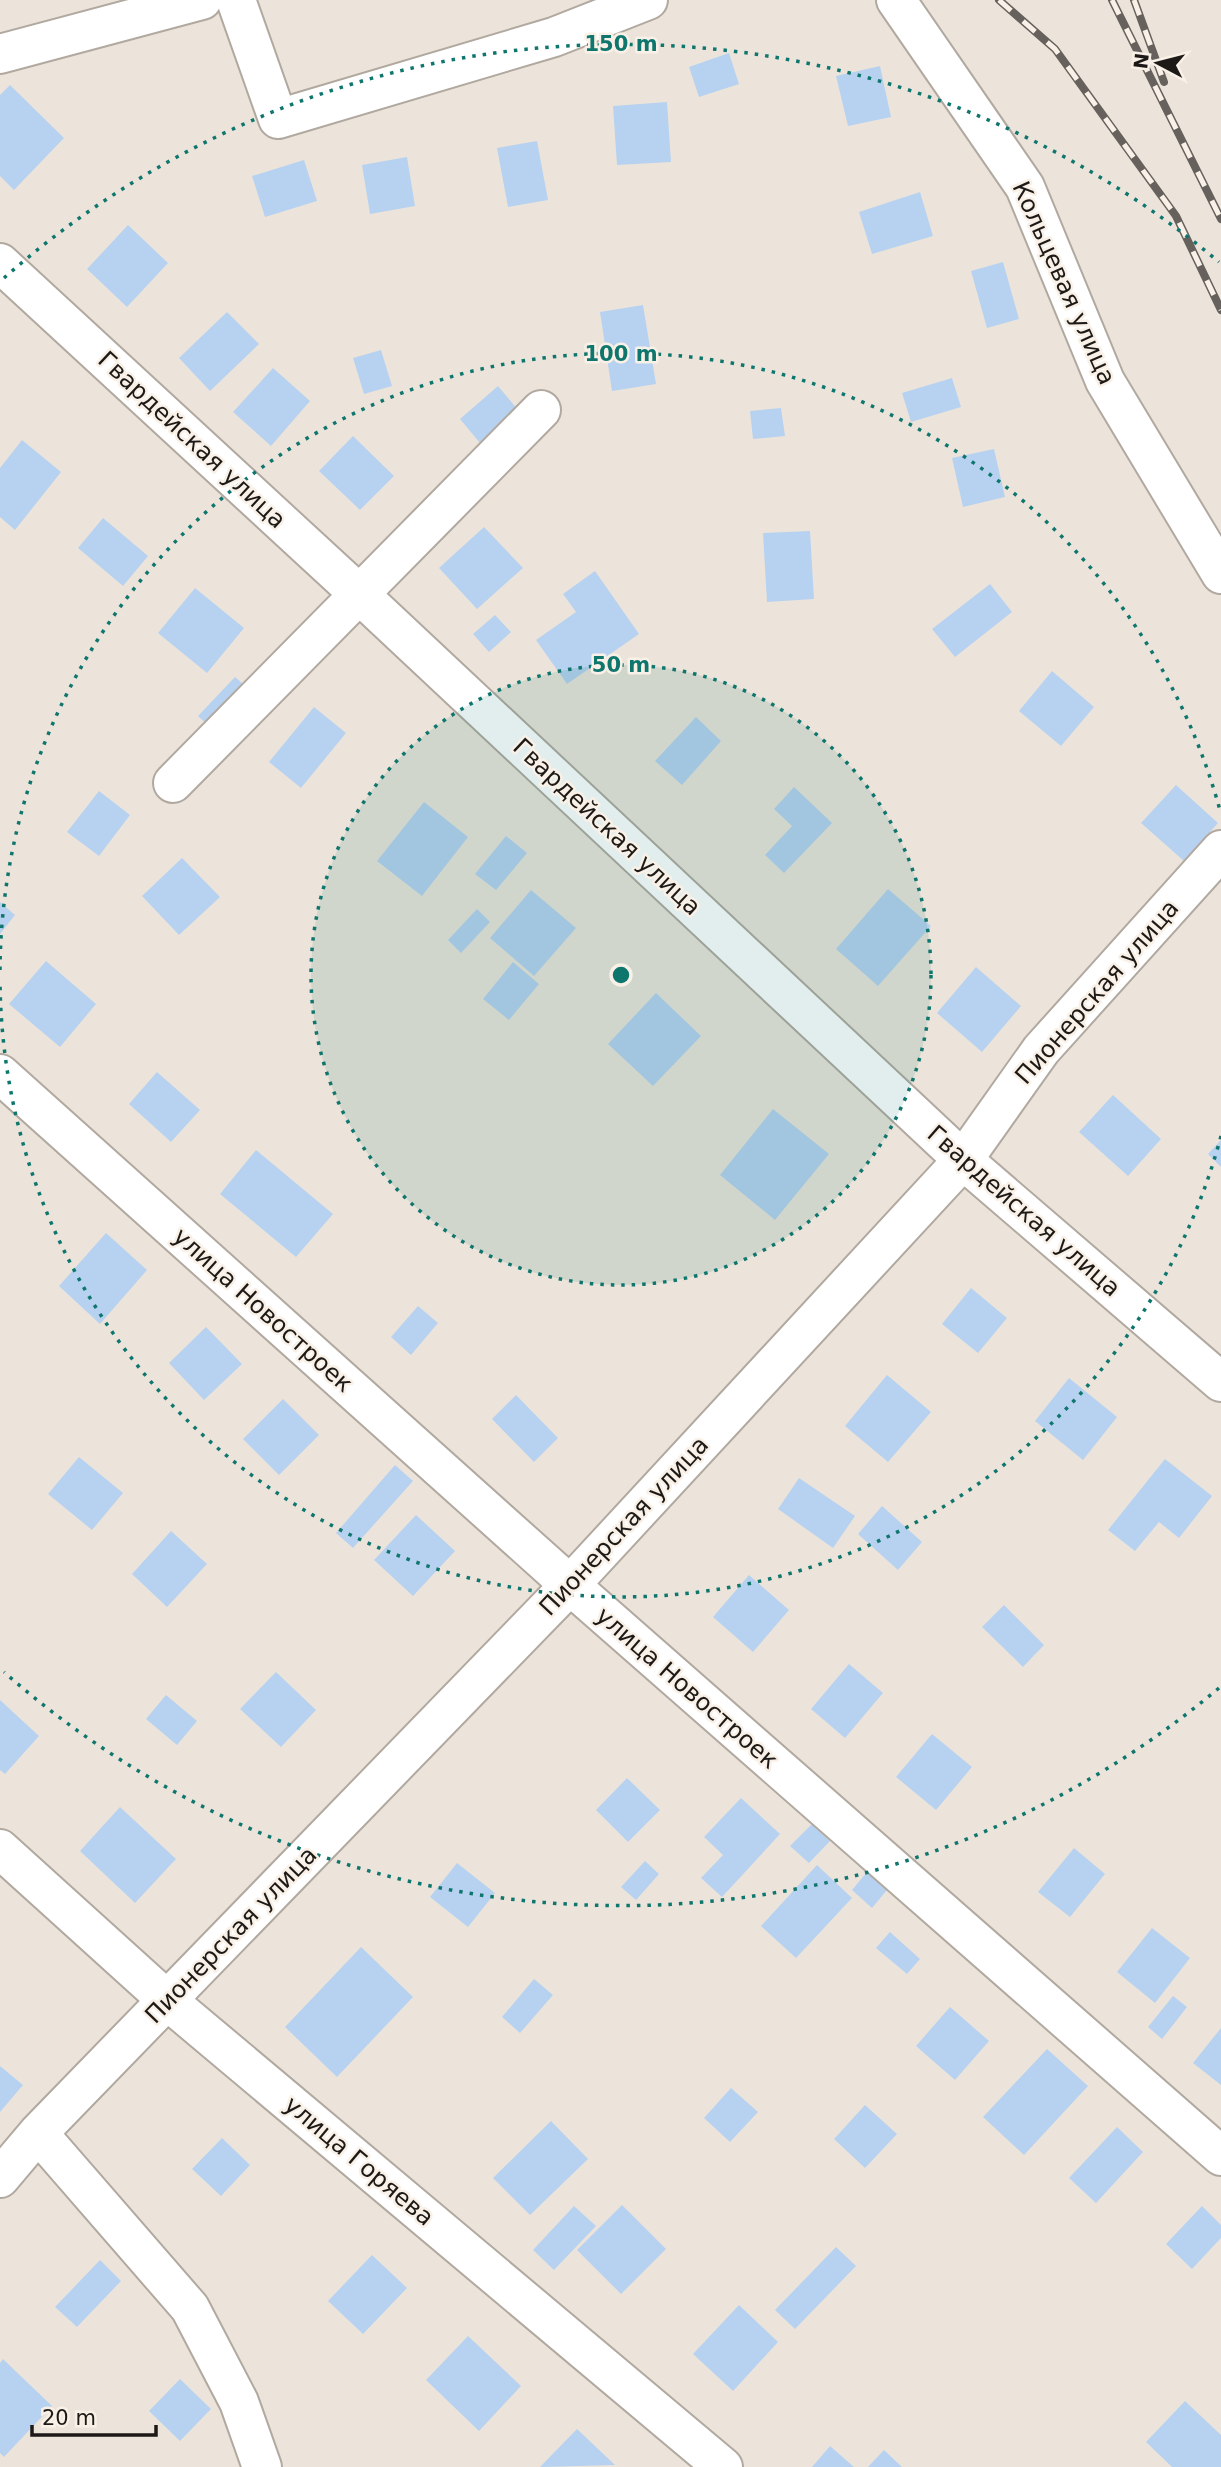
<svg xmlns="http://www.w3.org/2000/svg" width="1221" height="2467" font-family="'DejaVu Sans',sans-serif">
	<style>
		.building { fill: #b7d2f0 }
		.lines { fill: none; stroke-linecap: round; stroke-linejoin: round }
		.minor-casing { stroke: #b1a9a0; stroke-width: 42 }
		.major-casing { stroke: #b1a9a0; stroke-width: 42 }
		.minor { stroke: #fff; stroke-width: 38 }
		.major { stroke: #fff; stroke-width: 38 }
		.rail-casing { stroke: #66615c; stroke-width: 8 }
		.rail { stroke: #f9f1e7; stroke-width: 5; stroke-dasharray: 16; stroke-linecap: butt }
		.ring { fill: none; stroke: #0f766e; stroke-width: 3.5; stroke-dasharray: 3.5 7 }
		.labels { text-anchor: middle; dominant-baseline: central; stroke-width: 5; stroke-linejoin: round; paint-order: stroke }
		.street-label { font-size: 24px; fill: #1c1916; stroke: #f9f1e7 }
		.centre { fill: #0f766e; stroke: #f9f1e7; stroke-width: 3.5 }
		.ring-label { font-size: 21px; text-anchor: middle; font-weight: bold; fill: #0f766e; stroke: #f9f1e7; stroke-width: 5; stroke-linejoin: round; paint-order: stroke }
	</style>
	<rect width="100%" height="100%" fill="#ece4da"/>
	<path class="building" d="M729 53 739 84 699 97 689 67Z
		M880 66 891 117 848 126 836 76Z
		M10 85 64 138 14 190 0 176V95Z
		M667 102 671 162 617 165 613 106Z
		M537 141 548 200 508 207 497 148Z
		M407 157 415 206 370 214 362 165Z
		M304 160 317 201 265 217 252 176Z
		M920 192 933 236 872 254 859 212Z
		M128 225 168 263 127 307 87 269Z
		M1003 262 1019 319 987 328 971 271Z
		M643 305 656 384 612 391 600 312Z
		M227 312 259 344 210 391 179 358Z
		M381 350 392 386 364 394 353 358Z
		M273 368 310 401 271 446 233 412Z
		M952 378 961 407 911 422 902 393Z
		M498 386 524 417 485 449 460 419Z
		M781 408 785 436 753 439 750 411Z
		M353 436 394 476 360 510 319 471Z
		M22 440 61 472 15 530 0 517V468Z
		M994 449 1005 497 963 507 952 458Z
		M103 518 148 556 123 586 78 548Z
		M484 527 523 568 477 609 439 568Z
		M810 531 814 599 767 602 763 533Z
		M595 571 639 634 567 684 536 640 576 612 563 594Z
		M990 584 1012 612 955 657 932 629Z
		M195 588 244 628 207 673 158 633Z
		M495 615 511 632 489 652 473 634Z
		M1052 671 1094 707 1061 746 1019 711Z
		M235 677 250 690 212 729 198 716Z
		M314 707 346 733 301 788 269 762Z
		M696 717 721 741 682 785 655 761Z
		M1176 785 1218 823 1184 861 1141 823Z
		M794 787 832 823 784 873 765 855 792 826 774 809Z
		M99 791 130 815 99 856 67 832Z
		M424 802 468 837 422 896 377 861Z
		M506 836 527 853 496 890 475 874Z
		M182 858 220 897 179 935 142 896Z
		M888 889 931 926 878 986 836 949Z
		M531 890 576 928 534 976 490 938Z
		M0 902 15 915 0 934Z
		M477 909 490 922 461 953 448 940Z
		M46 961 96 1004 60 1047 9 1004Z
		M513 962 539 984 509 1020 483 999Z
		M976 967 1021 1006 982 1052 937 1013Z
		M656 993 701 1036 653 1086 608 1044Z
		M157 1072 200 1110 171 1142 129 1104Z
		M1113 1095 1161 1139 1128 1176 1079 1132Z
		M773 1109 829 1154 775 1220 720 1175Z
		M1221 1140V1167L1208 1154Z
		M256 1150 333 1214 296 1257 220 1194Z
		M106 1233 147 1270 100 1324 59 1286Z
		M971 1288 1007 1318 978 1353 942 1324Z
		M418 1306 438 1323 411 1355 391 1337Z
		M206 1327 242 1364 204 1400 169 1363Z
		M887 1375 931 1412 888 1462 845 1426Z
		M1069 1378 1117 1417 1083 1460 1035 1421Z
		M516 1395 558 1438 534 1462 492 1419Z
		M283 1399 319 1435 279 1475 243 1439Z
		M79 1457 123 1493 92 1530 48 1494Z
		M1165 1459 1212 1496 1179 1538 1159 1522 1135 1551 1108 1530Z
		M395 1465 413 1481 353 1548 336 1533Z
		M799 1478 855 1516 833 1548 778 1509Z
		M882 1506 922 1542 898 1570 858 1534Z
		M416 1515 455 1551 413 1596 374 1560Z
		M171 1531 207 1564 167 1607 132 1574Z
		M749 1575 789 1610 753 1652 713 1617Z
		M1004 1605 1044 1645 1023 1667 982 1627Z
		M849 1664 883 1693 845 1738 811 1709Z
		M276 1672 316 1710 281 1747 240 1709Z
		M166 1695 197 1721 177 1745 146 1719Z
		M0 1700 39 1736 5 1774 0 1770Z
		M932 1734 972 1767 936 1810 896 1777Z
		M627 1778 660 1810 628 1842 596 1810Z
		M741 1798 780 1834 722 1897 701 1878 723 1855 704 1837Z
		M120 1807 176 1859 135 1903 80 1851Z
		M812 1824 830 1841 809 1863 790 1846Z
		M1074 1848 1105 1874 1070 1917 1038 1892Z
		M645 1861 659 1874 636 1900 621 1887Z
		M457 1863 495 1893 468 1927 430 1897Z
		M817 1865 852 1898 796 1958 761 1926Z
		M867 1872 887 1890 872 1908 852 1890Z
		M1152 1928 1190 1958 1155 2003 1117 1972Z
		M890 1932 920 1959 907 1974 876 1948Z
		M361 1947 413 1997 337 2077 285 2027Z
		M534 1979 553 1995 520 2033 502 2017Z
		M1173 1996 1187 2007 1162 2039 1148 2027Z
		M950 2007 989 2041 955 2080 916 2046Z
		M1221 2028V2085L1193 2063Z
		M1047 2049 1088 2086 1024 2155 983 2117Z
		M0 2066 23 2085 0 2112Z
		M731 2088 758 2112 730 2142 704 2118Z
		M865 2105 897 2134 865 2168 834 2139Z
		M551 2121 588 2159 530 2215 493 2178Z
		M1117 2127 1143 2152 1096 2203 1069 2178Z
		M222 2138 250 2165 221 2196 192 2169Z
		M622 2205 666 2249 621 2294 577 2250Z
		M574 2206 596 2226 554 2270 533 2250Z
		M1202 2206 1221 2225V2238L1192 2269 1166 2244Z
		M836 2247 856 2266 795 2329 775 2310Z
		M372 2255 407 2288 363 2334 328 2301Z
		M100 2260 121 2281 77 2327 55 2307Z
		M739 2305 778 2342 733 2391 693 2354Z
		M468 2336 521 2386 479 2431 426 2380Z
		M3 2359 52 2406 4 2457 0 2453V2363Z
		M180 2379 211 2409 180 2441 149 2411Z
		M1185 2401 1221 2435V2467H1172L1146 2442Z
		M577 2429 615 2465 540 2467Z
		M830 2446 854 2467H812Z
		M884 2450 902 2467H868Z"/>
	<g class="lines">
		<defs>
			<path id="minor" d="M236 0 278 119 554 37 648 0
				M896 0 1025 187 1105 381 1221 574
				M0 54 202 0
				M173 783 541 410
				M0 1074 570 1585 1221 2156
				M0 1849 168 2001 723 2467
				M38 2133 190 2308 239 2402 262 2467
				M0 2178 38 2133 570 1585 963 1160 1041 1050 1221 850"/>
			<path id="major" d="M0 263 358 593 963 1160 1221 1382"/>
		</defs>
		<use href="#minor" class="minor-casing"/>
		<use href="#major" class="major-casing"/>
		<use href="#minor" class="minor"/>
		<use href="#major" class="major"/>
		<defs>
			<path id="rail" d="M999 0 1055 49 1176 216 1221 310
				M1112 0 1221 219
				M1134 0 1164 82"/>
		</defs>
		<use href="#rail" class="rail-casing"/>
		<use href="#rail" class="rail"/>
	</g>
	<circle cx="621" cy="975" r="310" fill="#0f766e" fill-opacity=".12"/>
	<g class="ring">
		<circle cx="621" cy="975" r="310"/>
		<path d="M1221 1136A621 621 0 0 1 0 980M0 970A621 621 0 0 1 1221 814"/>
		<path d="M1219 1688A931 931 0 0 1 4 1672M4 278A931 931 0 0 1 1219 262"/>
	</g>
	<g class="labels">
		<g class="street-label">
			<text transform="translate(1064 283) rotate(66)">Кольцевая улица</text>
			<text transform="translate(192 440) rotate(43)">Гвардейская улица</text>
			<text transform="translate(607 827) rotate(43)">Гвардейская улица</text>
			<text transform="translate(1097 992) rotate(-49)">Пионерская улица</text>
			<text transform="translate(1024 1211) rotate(41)">Гвардейская улица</text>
			<text transform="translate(263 1310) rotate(42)">улица Новостроек</text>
			<text transform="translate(624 1526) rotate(-47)">Пионерская улица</text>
			<text transform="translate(687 1688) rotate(41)">улица Новостроек</text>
			<text transform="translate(231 1935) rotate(-46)">Пионерская улица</text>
			<text transform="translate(359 2161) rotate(40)">улица Горяева</text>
		</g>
	</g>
	<circle cx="621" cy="975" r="10" class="centre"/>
	<g class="ring-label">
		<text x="621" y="51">150 m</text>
		<text x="621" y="361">100 m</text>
		<text x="621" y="672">50 m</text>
	</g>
	<g transform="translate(1158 63) rotate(277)" stroke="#f9f1e7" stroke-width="5" paint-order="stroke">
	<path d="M0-5L12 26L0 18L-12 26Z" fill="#1c1916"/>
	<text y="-10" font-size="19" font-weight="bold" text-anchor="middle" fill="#1c1916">N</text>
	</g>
	<path d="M32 2425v10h124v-10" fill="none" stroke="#1c1916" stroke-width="3.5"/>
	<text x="42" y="2425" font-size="21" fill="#1c1916" stroke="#f9f1e7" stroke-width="5" paint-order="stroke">20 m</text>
</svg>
